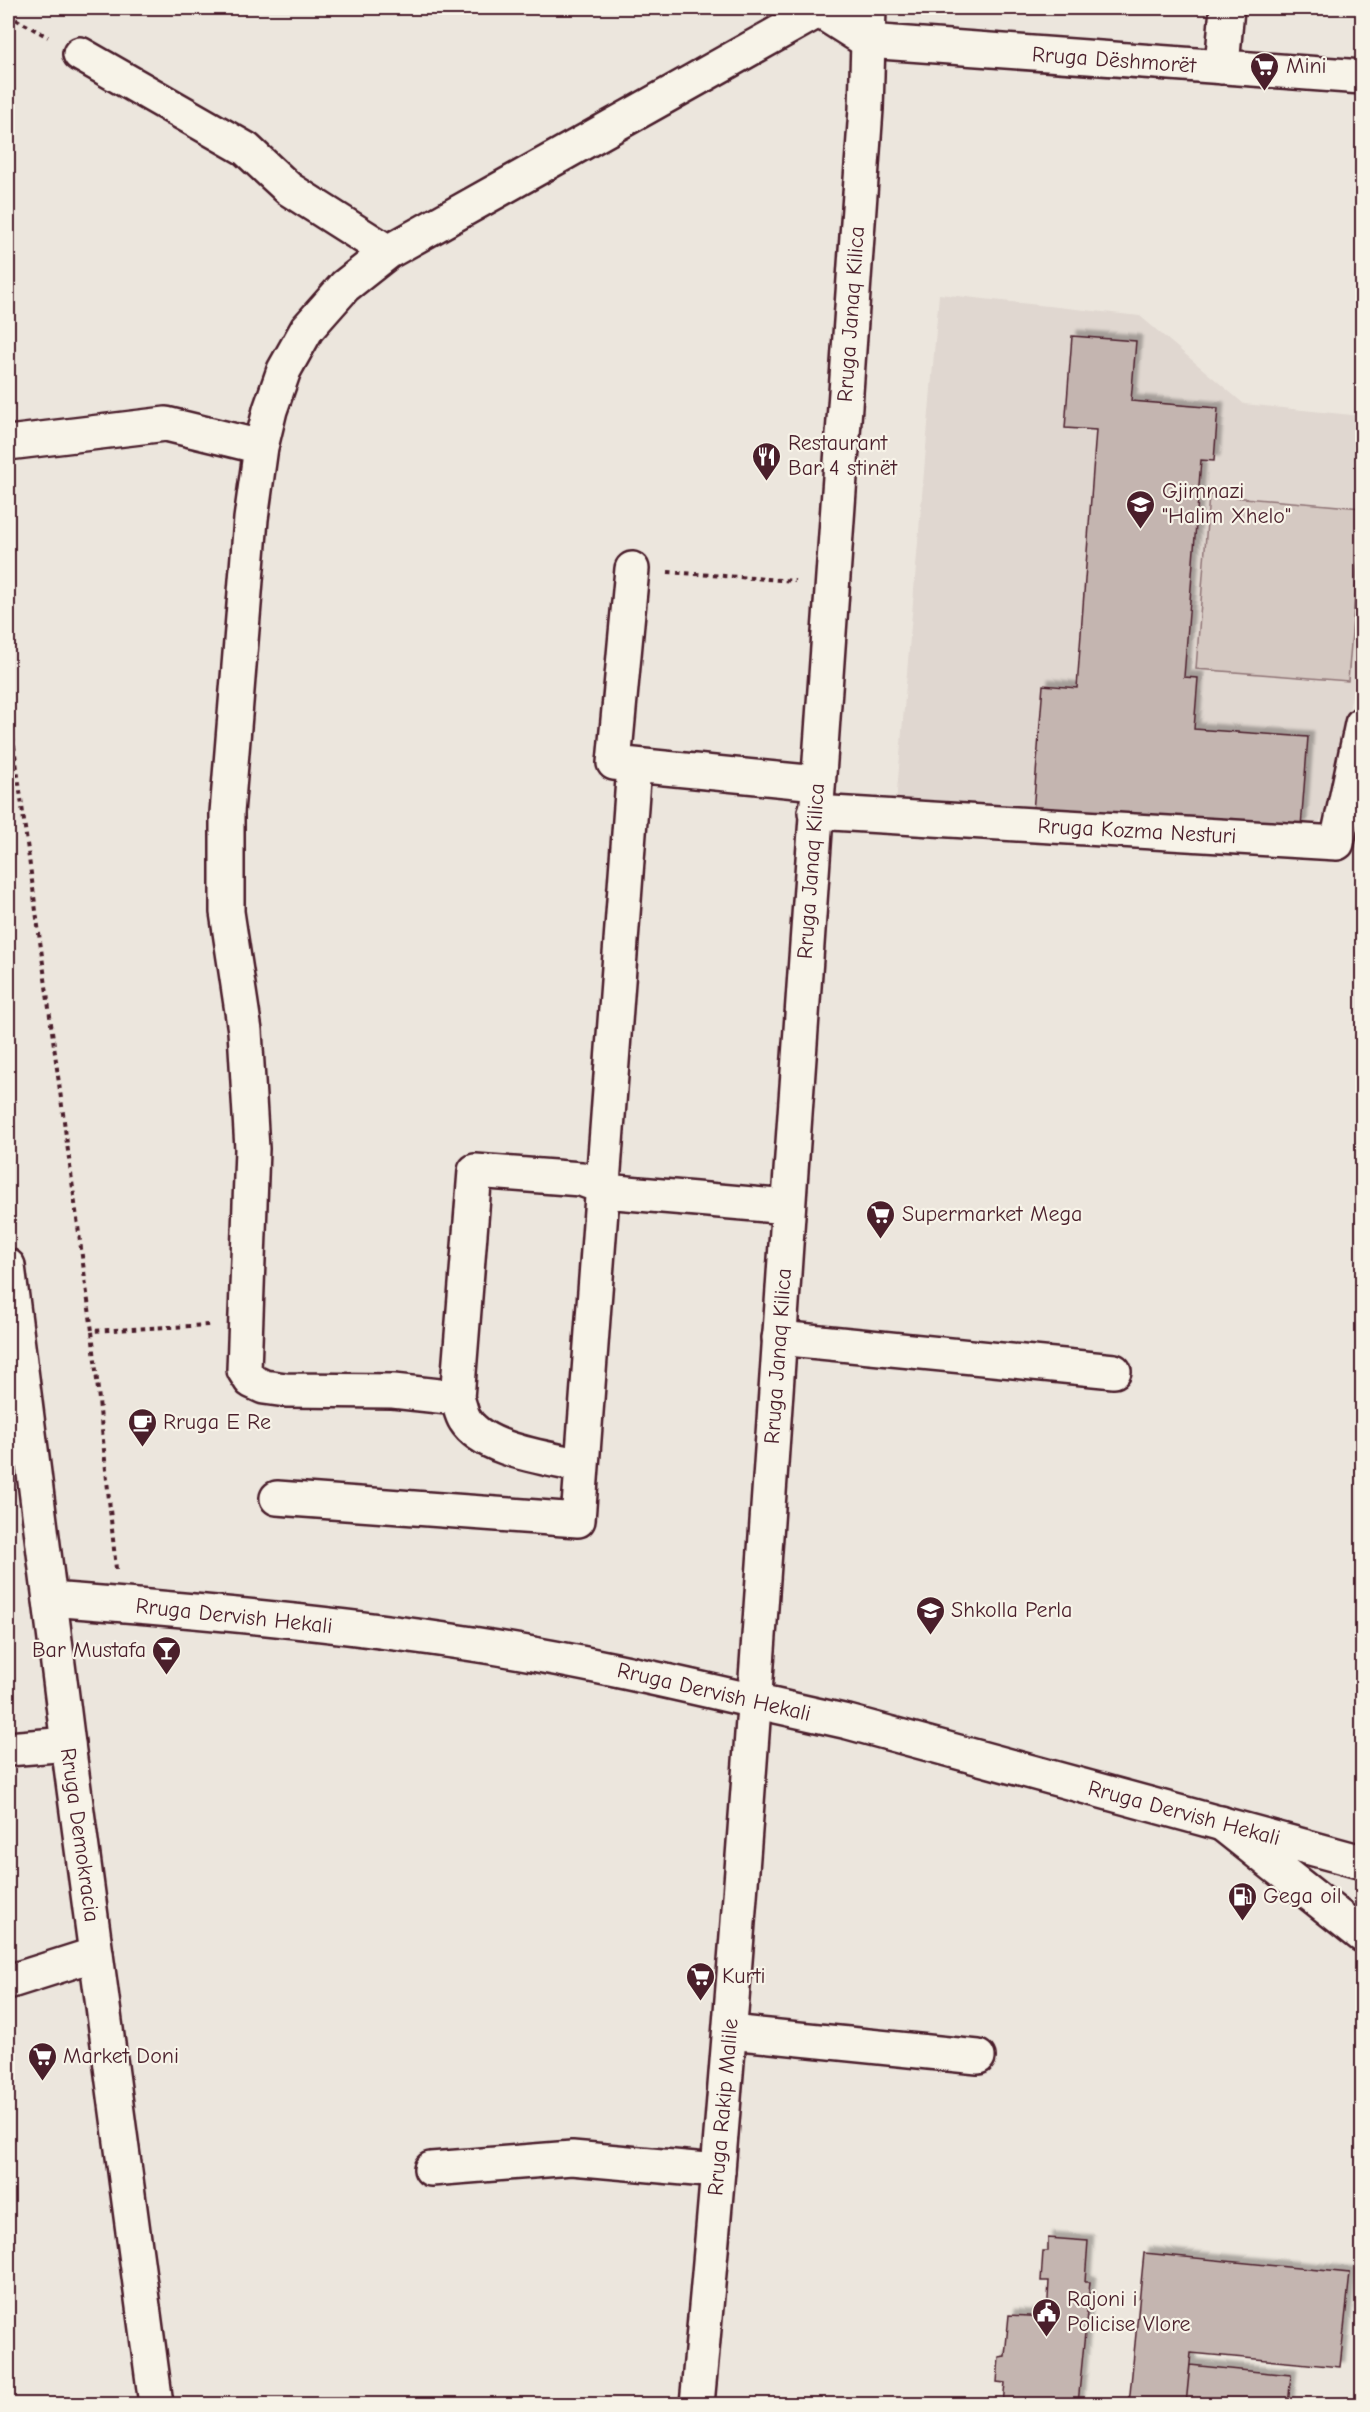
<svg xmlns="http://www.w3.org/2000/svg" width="1370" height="2412" font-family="'Comic Neue',sans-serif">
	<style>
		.built { fill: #e0d7d0 }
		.green { fill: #d5c9c2; stroke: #907476; stroke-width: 1.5 }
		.building { fill: #c4b5b0; stroke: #4a1f2b; stroke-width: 1.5; filter: url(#shadow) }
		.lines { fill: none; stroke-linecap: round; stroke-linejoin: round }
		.minor-casing { stroke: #4a1f2b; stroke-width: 38 }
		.major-casing { stroke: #4a1f2b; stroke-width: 38 }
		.path { stroke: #4a1f2b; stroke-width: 4; stroke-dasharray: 4.5 4.5; stroke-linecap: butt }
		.minor { stroke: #f7f3e8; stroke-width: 33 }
		.major { stroke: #f7f3e8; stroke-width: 33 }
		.labels { text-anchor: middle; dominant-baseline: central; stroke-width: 4.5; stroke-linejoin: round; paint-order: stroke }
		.street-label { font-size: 22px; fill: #4a1f2b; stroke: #f7f3e8 }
		.poi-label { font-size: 22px; fill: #4a1f2b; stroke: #f7f3e8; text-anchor: start }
	</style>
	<defs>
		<filter id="shadow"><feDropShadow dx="5.5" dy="-5.5" stdDeviation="1.5" flood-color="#0004"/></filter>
	</defs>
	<rect width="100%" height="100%" fill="#ece6dd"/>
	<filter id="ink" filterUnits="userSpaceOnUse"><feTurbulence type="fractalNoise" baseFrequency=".0167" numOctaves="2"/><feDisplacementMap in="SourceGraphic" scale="12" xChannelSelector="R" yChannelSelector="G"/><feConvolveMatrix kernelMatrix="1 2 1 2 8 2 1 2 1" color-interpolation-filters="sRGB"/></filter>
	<g filter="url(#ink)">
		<path class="built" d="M939 294 1140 316 1244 404 1362 416V643L1332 799 1320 821 1308 828 896 803Z"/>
		<path class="green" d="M1209 495 1362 508 1348 681 1196 669Z"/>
		<path class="building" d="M1072 336 1136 341 1131 401 1218 408 1214 461 1201 460 1184 677 1198 678 1194 729 1308 737 1301 827 1103 812 1102 818 1033 812 1043 685 1077 688 1096 430 1065 428Z
			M1048 2238 1088 2241 1085 2282H1090L1078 2404H1003L1005 2383 997 2382 999 2357 1005 2356 1009 2315 1047 2317 1049 2281H1041L1043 2251H1048Z
			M1144 2253 1350 2273 1340 2367 1191 2353 1186 2404H1129Z
			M1190 2365 1291 2375 1288 2404H1186Z"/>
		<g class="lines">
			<defs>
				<path id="minor" d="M815 8 867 41 1362 77
					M80 54 246 149 289 189 388 252
					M1222 67 1227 8
					M8 443 166 424 261 447
					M632 569 614 763 817 783
					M815 812 1337 843 1362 724
					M779 1338 1114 1371
					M457 1398 393 1391 286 1390 264 1387 251 1381 244 1370 252 1149 245 1031 227 912V813L251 519 261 447 270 410 284 370 307 329 345 286 388 252 823 8
					M582 1466C549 1458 484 1451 465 1420 461 1414 460 1405 457 1398L475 1171 581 1179 616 1192 788 1207
					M277 1498 578 1520 634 766
					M50 1599C193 1610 337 1623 479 1645 571 1659 663 1680 754 1701
					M8 1749 68 1744
					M1221 1823 1362 1935
					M8 1982 96 1954
					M730 2032 978 2057
					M431 2169 572 2158 718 2171"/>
				<path id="major" d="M8 1266 68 1744 156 2404
					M754 1701 848 1722 1362 1862
					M697 2404C736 1994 763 1582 791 1171 814 817 840 463 866 109L869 8"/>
			</defs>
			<use href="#minor" class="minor-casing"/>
			<use href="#major" class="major-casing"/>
			<path class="path" d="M8 15 48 37
				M668 572 795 581
				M8 701 92 1331
				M116 1569 92 1331 209 1325"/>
			<use href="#minor" class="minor"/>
			<use href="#major" class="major"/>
		</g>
	</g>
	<defs>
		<symbol id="supermarket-pin" viewBox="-11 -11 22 30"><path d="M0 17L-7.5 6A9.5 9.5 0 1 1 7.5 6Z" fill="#4a1f2b" stroke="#f7f3e8"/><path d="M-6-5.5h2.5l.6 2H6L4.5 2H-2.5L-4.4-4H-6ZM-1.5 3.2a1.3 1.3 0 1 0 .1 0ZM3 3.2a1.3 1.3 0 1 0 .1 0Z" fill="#fff"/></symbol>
		<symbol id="restaurant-pin" viewBox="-11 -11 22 30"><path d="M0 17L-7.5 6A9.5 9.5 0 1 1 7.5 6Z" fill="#4a1f2b" stroke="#f7f3e8"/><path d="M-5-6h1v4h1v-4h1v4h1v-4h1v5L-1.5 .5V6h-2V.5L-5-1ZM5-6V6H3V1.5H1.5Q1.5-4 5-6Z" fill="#fff"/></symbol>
		<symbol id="school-pin" viewBox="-11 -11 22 30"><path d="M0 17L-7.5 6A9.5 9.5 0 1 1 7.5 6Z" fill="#4a1f2b" stroke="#f7f3e8"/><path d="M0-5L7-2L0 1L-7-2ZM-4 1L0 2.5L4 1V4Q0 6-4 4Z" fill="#fff"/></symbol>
		<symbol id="cafe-pin" viewBox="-11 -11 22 30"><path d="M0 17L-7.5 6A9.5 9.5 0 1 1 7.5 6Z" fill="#4a1f2b" stroke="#f7f3e8"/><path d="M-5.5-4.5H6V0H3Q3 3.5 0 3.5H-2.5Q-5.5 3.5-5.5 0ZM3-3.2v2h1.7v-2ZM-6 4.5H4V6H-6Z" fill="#fff"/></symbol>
		<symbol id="bar-pin" viewBox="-11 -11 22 30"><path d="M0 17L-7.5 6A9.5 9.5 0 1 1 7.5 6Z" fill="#4a1f2b" stroke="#f7f3e8"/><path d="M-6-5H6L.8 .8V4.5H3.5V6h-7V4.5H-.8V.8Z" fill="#fff"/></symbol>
		<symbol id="fuel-pin" viewBox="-11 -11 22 30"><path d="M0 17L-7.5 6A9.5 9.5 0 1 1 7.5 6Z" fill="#4a1f2b" stroke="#f7f3e8"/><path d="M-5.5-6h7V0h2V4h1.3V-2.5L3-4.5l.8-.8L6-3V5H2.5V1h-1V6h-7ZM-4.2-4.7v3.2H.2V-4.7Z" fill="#fff"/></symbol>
		<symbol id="civic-pin" viewBox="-11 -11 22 30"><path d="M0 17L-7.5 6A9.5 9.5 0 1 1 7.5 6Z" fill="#4a1f2b" stroke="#f7f3e8"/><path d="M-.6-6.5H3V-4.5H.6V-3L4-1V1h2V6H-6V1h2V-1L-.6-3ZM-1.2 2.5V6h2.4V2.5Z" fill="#fff"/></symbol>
	</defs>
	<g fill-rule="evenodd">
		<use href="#supermarket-pin" x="1248" y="50" width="33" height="45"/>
		<use href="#restaurant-pin" x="750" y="440" width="33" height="45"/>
		<use href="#school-pin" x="1124" y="488" width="33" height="45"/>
		<use href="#supermarket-pin" x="864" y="1198" width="33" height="45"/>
		<use href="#cafe-pin" x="126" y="1406" width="33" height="45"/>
		<use href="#school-pin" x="914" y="1594" width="33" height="45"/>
		<use href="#bar-pin" x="150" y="1634" width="33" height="45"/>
		<use href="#fuel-pin" x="1226" y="1880" width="33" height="45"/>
		<use href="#supermarket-pin" x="684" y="1960" width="33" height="45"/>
		<use href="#supermarket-pin" x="26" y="2040" width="33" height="45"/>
		<use href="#civic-pin" x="1030" y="2296" width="33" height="45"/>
	</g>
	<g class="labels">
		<g class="street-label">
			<text transform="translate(1114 60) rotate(4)">Rruga Dëshmorët</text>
			<text transform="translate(851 314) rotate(-86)">Rruga Janaq Kilica</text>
			<text transform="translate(1137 831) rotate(3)">Rruga Kozma Nesturi</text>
			<text transform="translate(811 871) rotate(-86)">Rruga Janaq Kilica</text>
			<text transform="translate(778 1356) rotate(-86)">Rruga Janaq Kilica</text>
			<text transform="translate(234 1616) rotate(6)">Rruga Dervish Hekali</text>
			<text transform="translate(714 1692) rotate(13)">Rruga Dervish Hekali</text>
			<text transform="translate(1184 1813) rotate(15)">Rruga Dervish Hekali</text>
			<text transform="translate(80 1835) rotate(82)">Rruga Demokracia</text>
			<text transform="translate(723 2107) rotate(-85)">Rruga Rakip Malile</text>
		</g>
		<g class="poi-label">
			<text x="1286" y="66">Mini</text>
			<text x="788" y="443">Restaurant<tspan x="788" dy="25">Bar 4 stinët</tspan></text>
			<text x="1162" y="491">Gjimnazi<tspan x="1162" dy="25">"Halim Xhelo"</tspan></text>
			<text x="902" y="1214">Supermarket Mega</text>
			<text x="163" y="1422">Rruga E Re</text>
			<text x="951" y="1610">Shkolla Perla</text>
			<text x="146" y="1650" text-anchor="end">Bar Mustafa</text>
			<text x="1263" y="1896">Gega oil</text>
			<text x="722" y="1976">Kurti</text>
			<text x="63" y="2056">Market Doni</text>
			<text x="1067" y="2299">Rajoni i<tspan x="1067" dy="25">Policise Vlore</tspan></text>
		</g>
	</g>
	<rect width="1370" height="2412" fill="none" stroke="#f7f3e8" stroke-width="30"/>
	<rect x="15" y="15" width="1340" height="2382" fill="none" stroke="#4a1f2b" stroke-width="2" filter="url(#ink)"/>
</svg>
